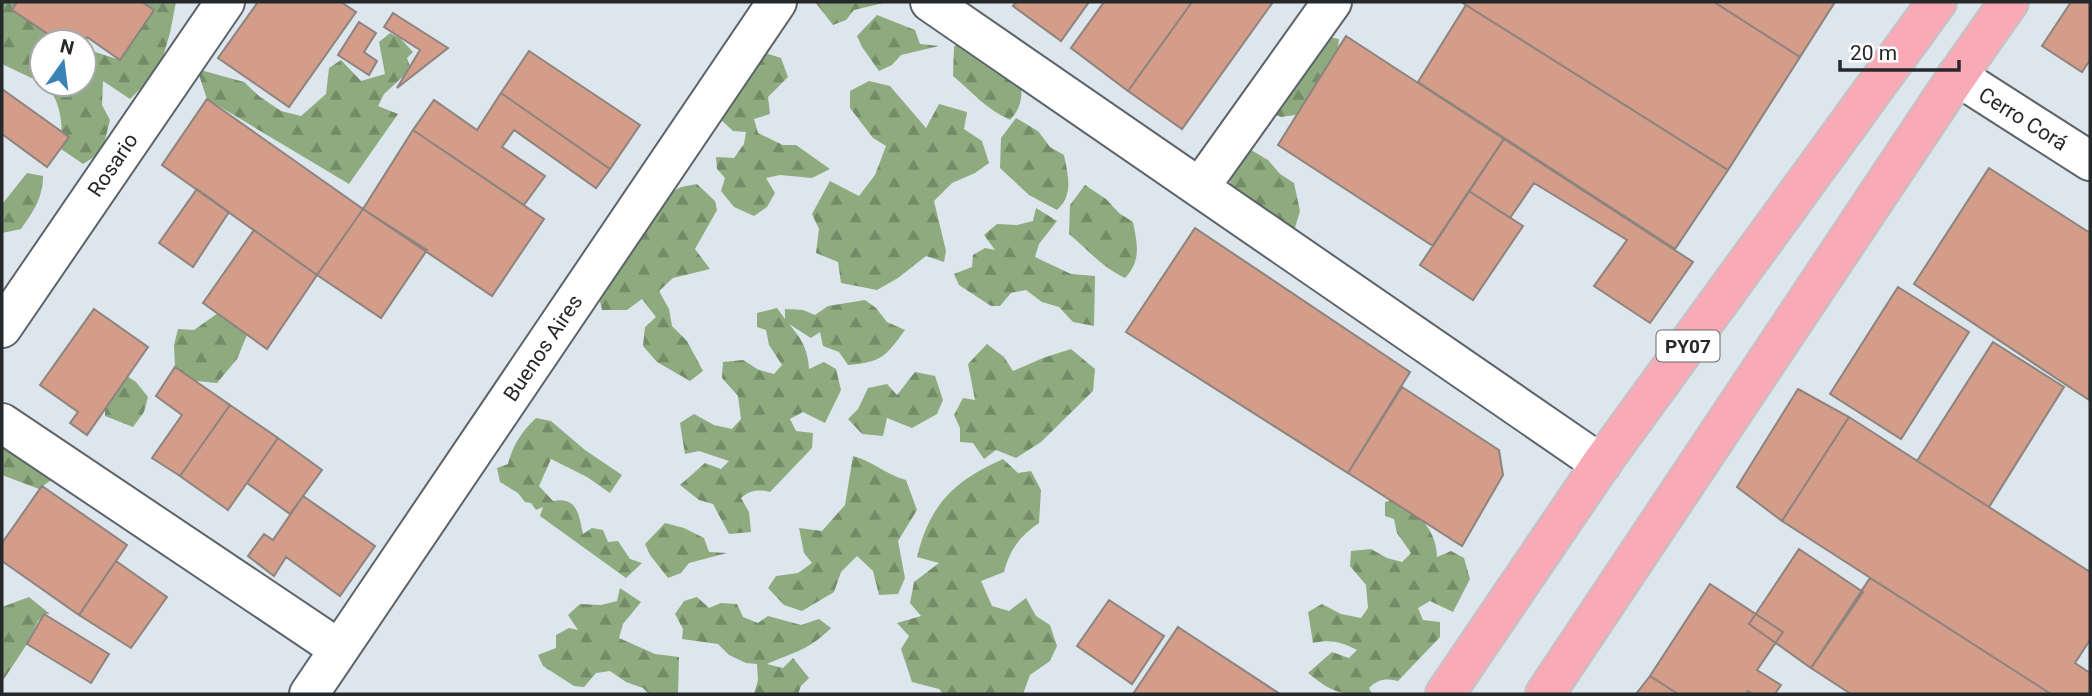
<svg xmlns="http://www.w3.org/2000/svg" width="2092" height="696" font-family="Roboto,sans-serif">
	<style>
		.forest { fill: url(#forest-firs) }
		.building { fill: #d49d89; stroke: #8d837f; stroke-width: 2 }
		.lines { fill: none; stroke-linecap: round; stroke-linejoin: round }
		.minor-casing { stroke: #5c646a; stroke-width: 42 }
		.tertiary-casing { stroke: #5c646a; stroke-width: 42 }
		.trunk-casing { stroke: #c2c3c4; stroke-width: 42 }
		.minor { stroke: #fff; stroke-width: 38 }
		.tertiary { stroke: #fff; stroke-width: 38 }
		.trunk { stroke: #f8aab6; stroke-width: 38 }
		.labels { text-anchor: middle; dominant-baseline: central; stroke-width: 5; stroke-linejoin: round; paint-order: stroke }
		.shield { fill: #fff; stroke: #67696b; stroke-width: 2 }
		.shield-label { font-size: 19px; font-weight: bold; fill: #26292c }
		.street-label { font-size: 21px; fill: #26292c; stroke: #fff }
	</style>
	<defs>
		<pattern id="forest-firs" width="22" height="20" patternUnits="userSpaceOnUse" patternTransform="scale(1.75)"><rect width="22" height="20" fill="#8dab7e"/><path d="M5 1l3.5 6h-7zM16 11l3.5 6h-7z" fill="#738b67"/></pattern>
	</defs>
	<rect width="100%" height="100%" fill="#dde6ed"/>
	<path class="forest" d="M2 2H43L53 22 71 42H42V83L2 64Z
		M106 2H176L170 33 159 70 130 99 103 81 102 105 110 120 102 152 83 164 61 149C63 128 62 97 43 84H84V58L92 51 120 60Z
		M815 2H888L854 10 846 20 833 25Z
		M877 15 915 30 920 44 939 46 901 55 892 65 879 71 862 47 857 36Z
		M969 27 1017 64C1021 85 1027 102 1010 120 986 109 972 92 953 76L954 47Z
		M390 33 400 38 413 52 407 58 411 69 384 94 378 106 398 114 349 184 207 99 197 69 244 82 259 96 281 111 301 116 326 94 329 68 341 60 361 81 385 74 379 42Z
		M1315 34 1339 39 1336 64 1302 114 1281 117 1272 113Z
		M756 50 781 58 788 77 768 97 770 114 754 119 758 133 783 145H796L830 169 812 178 780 175 766 178 775 193 767 207 754 216 734 207 721 191 725 178 717 169 716 157 734 158 744 144 746 132 733 131 720 119Z
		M869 81 890 86 926 128 939 104 967 112 964 129 982 141 989 163 975 173 952 183 934 201 946 251 944 262 926 256 898 278 877 290 841 283 838 262 816 253 819 229 812 214 830 181 859 196 875 175 886 146 873 138 850 108V91Z
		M1016 118 1038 131 1050 147 1064 155C1068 176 1074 194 1057 210L1029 195 1000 168 1001 138Z
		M1246 147 1268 160 1280 174 1294 183 1300 211 1294 231 1230 196 1231 166Z
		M27 173 43 176C43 198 33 212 21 229L2 233V202L3 203Z
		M697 184 715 201 717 210 695 249 710 269 673 278 659 291 669 309 672 326 687 341 703 371 690 381 657 362 643 346 645 327 656 317 642 299 627 310H602L599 297 670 193 681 187Z
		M1085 185 1106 199 1119 213 1133 222C1137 243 1142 260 1125 278 1102 267 1088 250 1069 234L1070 205Z
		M1036 208 1057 221 1039 244 1035 257 1071 274 1095 276 1094 326 1073 322 1059 307 1042 302 1026 290 1011 293 1000 306H991L959 285 954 274 972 267 973 255 985 248 995 250 984 235 997 224 1017 225 1033 221Z
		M865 300 876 308 887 322 905 330C885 357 882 362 848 365L839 352 823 346 820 332 811 338 789 324C801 338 808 349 809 369L824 362 836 369 841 390 825 423 803 412 790 419 796 431 813 433 812 448 770 492C758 489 750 490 741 498L749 512 751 532 729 534 713 504 699 500 680 485 705 463 721 469 729 461 699 451 685 454 680 423 694 414 714 425 732 429 741 419 738 396 722 378 723 362 743 360 759 370 774 374 782 365 769 345 766 330 757 327V313L777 308 785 319V309L803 310 815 315 828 306Z
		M218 313 236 323 247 335 237 359 217 383 196 381 175 367 174 345 178 329 194 330Z
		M987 344 1004 357 1013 371 1043 358 1071 349 1095 369 1093 391 1041 442 1016 458 996 450 984 459 973 443 960 442V428L954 415 963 398 975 400 968 364Z
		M121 372 136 382 148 397 144 412 133 427 105 416V394Z
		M915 372 935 376 943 400 937 414 912 428 887 418 883 436 862 434 848 419 858 409 868 388 887 384 897 395Z
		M536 418 551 421 585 450 622 475 610 493 587 477 551 459 539 486 553 501C578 496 579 516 583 534L592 528 603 530 608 542 618 541 630 559 642 563 626 578 540 516 543 507 536 510 531 503 525 502 518 493 500 482 497 468 508 464C513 445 521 432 536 418Z
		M2 425 55 477 39 489 2 475Z
		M853 456C873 461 886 475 906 480L917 510 898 541 905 578 898 594 879 595 873 571 857 556 841 572 834 592 802 611 784 605 768 588 776 576 798 573 812 563 804 553 799 528 822 531 845 505Z
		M1003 459 1018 473 1031 471 1041 490 1039 523C1020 536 1010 549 1004 572L981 581 992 606 1009 611 1026 598 1036 616 1050 625 1057 646 1050 661 1030 675 1023 694H943L939 689 912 682 901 649 909 636 897 623 921 616 910 603 914 582 939 563 917 557C930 504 954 481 1003 459Z
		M1405 497C1419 518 1437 531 1437 557L1451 551 1464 558 1470 579 1453 612 1430 601 1418 608 1423 620 1440 622V637L1398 681C1386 678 1378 679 1369 688L1372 694C1340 694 1334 694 1308 673L1332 652 1349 658 1357 650C1342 642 1330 639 1313 643L1308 612 1322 604 1341 614 1361 618 1368 608 1366 585 1350 566 1351 551 1371 549 1387 558 1402 562 1411 553 1397 533 1394 519 1385 516V502Z
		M665 523 684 528 704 538 709 552 727 553 689 563 681 573 668 578 650 555 645 544Z
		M620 588 641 602 623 624 619 638 655 654 679 657 678 694H649L643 688 626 682 610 671 596 673 584 687 574 686 543 666 538 655 556 648V635L569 628 578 630 568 615 580 604 601 605 617 601Z
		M29 597 50 614H44L38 621 27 644 2 682V607Z
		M697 597 709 608 721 603 737 604 743 617 758 623 768 616 801 625 819 619 831 628C809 650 794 652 767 664L783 668 793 658 809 678 801 686 798 694H754L758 680 757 664 746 663 729 655 718 644 682 639 683 629 675 614 684 601Z"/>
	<path class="building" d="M17 2H142L154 10 120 60 87 37 83 42H60L12 10Z
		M258 2H341L356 12 289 107 218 58Z
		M1016 2H1089L1061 41 1013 6Z
		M1104 2H1192L1128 91 1071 48Z
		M1192 2H1273L1182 129 1128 91Z
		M1461 2H1714L1800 57 1728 170Z
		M1714 2H1835L1800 57Z
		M2071 2H2090V60L2082 72 2042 46Z
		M1466 5 1728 170 1675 249 1418 82Z
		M393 13 448 48 397 88 420 50 384 27Z
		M359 22 376 33 364 52 377 61 369 75 338 55Z
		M1346 36 1504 139 1433 246 1278 145Z
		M529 51 640 125 610 169 501 93Z
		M2 89 69 137 47 167 2 134Z
		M501 93 610 169 596 188 514 130 502 147 545 176 524 205 413 130 434 100 477 130Z
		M207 99 363 209 317 275 162 165Z
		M413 130 544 219 492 296 363 209Z
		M1504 139 1693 262 1650 323 1594 286 1627 240 1534 183 1510 218 1469 191Z
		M1989 168 2090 233 2089 400 1914 284Z
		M197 189 229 212 193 267 159 243Z
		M1469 191 1523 226 1473 300 1420 265Z
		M363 209 427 250 381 318 317 275Z
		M1195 228 1410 372 1348 473 1126 332Z
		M254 230 317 275 267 349 203 303Z
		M1898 287 1969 332 1901 439 1830 394Z
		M94 309 148 347 87 435 70 423 78 412 40 385Z
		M1993 342 2064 387 1989 507 1917 461Z
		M175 367 230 405 180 476 152 458 182 415 156 396Z
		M1402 387 1499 450 1503 475 1462 546 1348 473Z
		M1798 389 1849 417 1782 521 1737 487Z
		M230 405 278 438 228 510 180 476Z
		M1849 417 2090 572V640L2075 663 2090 673V694H2051L1782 521Z
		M278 438 322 470 290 514 247 483Z
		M42 486 127 545 79 615 2 561V543Z
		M303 496 375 546 340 596 286 557 274 576 248 556 264 534 273 540Z
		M1799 549 1863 592 1811 668 1749 624Z
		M116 561 167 597 131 648 79 615Z
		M1870 578 2051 694H1851L1811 668Z
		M1710 584 1783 632 1757 670 1781 685 1775 694H1753L1748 691 1746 694H1678L1650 676Z
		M1109 600 1164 636 1132 684 1077 646Z
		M44 614 109 654 91 683 27 644Z
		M1178 627 1280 694H1133Z
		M1650 676 1678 694H1636Z"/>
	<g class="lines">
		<defs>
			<path id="minor" d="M930 2 1601 464
				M1957 76 2090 161
				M1200 187 1332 2
				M2 328 225 2
				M309 694 777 2"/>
			<path id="tertiary" d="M2 423 339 649"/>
			<path id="trunk" d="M1445 694 1601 464 1937 2
				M1545 694 1957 76 2009 2"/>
		</defs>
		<use href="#minor" class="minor-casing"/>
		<use href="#tertiary" class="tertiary-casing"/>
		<use href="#trunk" class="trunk-casing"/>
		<use href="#minor" class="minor"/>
		<use href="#tertiary" class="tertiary"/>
		<use href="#trunk" class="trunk"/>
	</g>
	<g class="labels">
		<rect class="shield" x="1656.5" y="330.5" width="63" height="31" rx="5"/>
		<g class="shield-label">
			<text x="1688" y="346">PY07</text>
		</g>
		<g class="street-label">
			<text transform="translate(2023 119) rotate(32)">Cerro Corá</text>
			<text transform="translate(113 165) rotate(-56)">Rosario</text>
			<text transform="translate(543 348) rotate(-56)">Buenos Aires</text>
		</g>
	</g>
	<rect width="2092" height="696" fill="none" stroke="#26292c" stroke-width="7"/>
	<g transform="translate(63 63) rotate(14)"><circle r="33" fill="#ffffff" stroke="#a8a9ab" stroke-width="2"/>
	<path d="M0-5L12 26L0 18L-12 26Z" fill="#3a83b7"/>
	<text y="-10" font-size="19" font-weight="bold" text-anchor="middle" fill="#26292c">N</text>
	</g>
	<path d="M1840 60v10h119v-10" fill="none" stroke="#26292c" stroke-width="3.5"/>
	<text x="1850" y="60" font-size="21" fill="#26292c" stroke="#ffffff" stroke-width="5" paint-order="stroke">20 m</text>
</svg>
